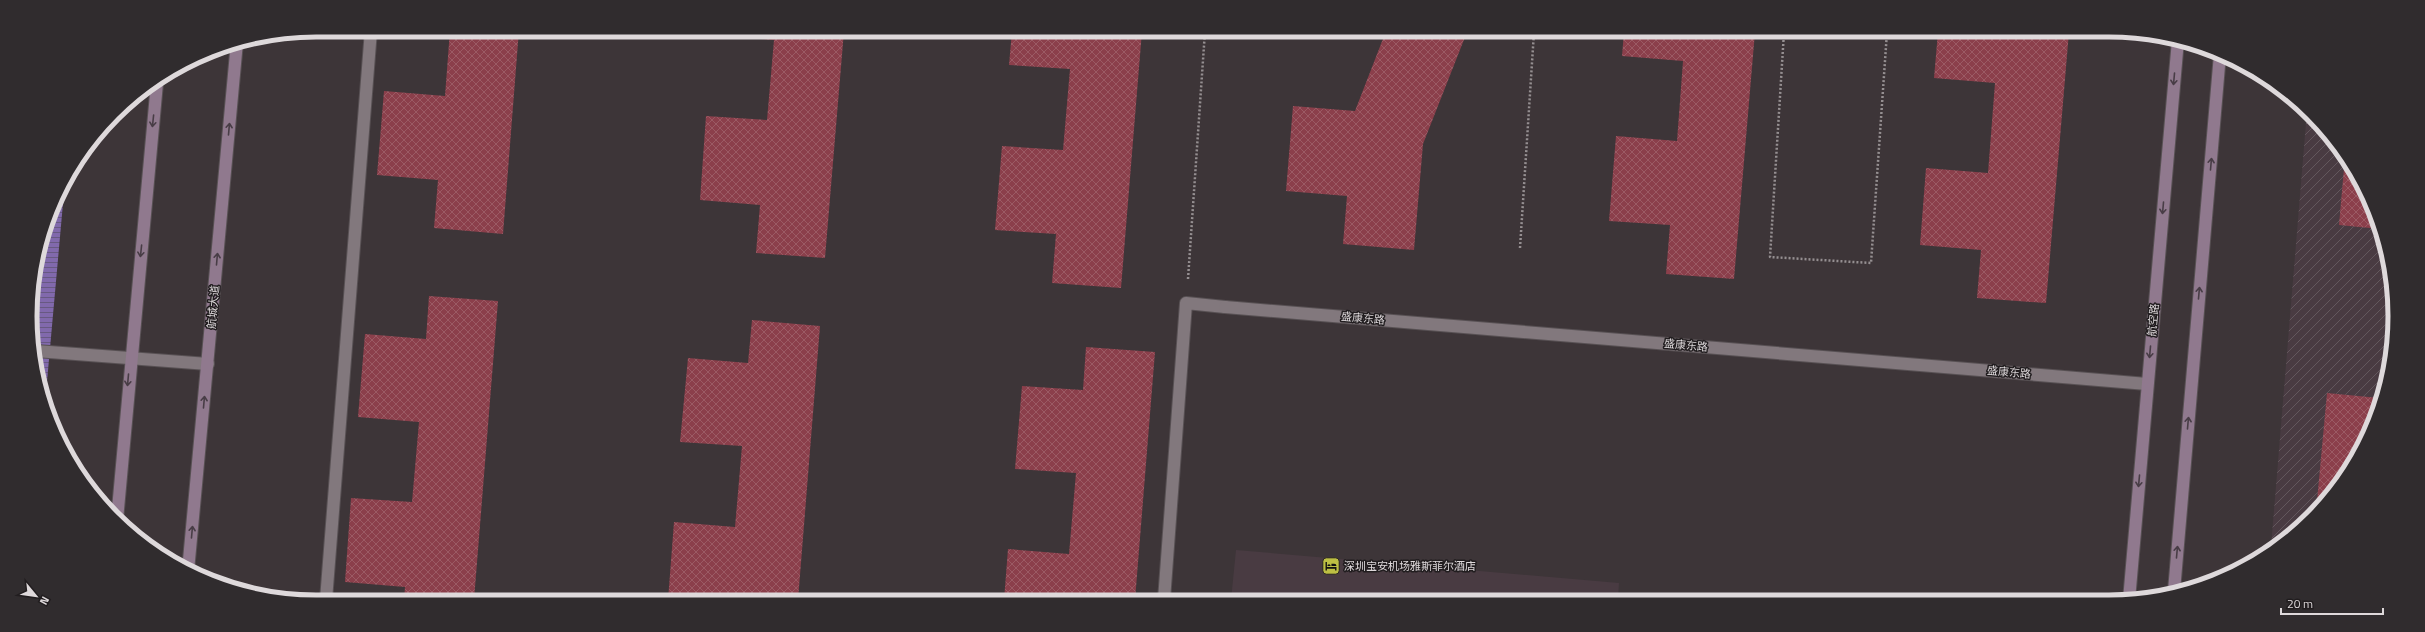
<svg xmlns="http://www.w3.org/2000/svg" width="2425" height="632" font-family="'Titillium Web','Noto Sans SC',sans-serif">
	<style>
		.built { fill: #493b42 }
		.industrial { fill: url(#industrial-furrows) }
		.water { fill: url(#water-rules) }
		.building { fill: url(#building-cross-hatch) }
		.lines { fill: none; stroke-linecap: round; stroke-linejoin: round }
		.lane-casing { stroke: #585154; stroke-width: 14 }
		.street-casing { stroke: #585154; stroke-width: 14 }
		.secondary-casing { stroke: #585154; stroke-width: 14 }
		.path { stroke: #958f91; stroke-width: 2.5; stroke-dasharray: 2 2; stroke-linecap: butt }
		.lane { stroke: #82787d; stroke-width: 12 }
		.street { stroke: #82787d; stroke-width: 12 }
		.secondary { stroke: #90798e; stroke-width: 12 }
		.oneway { stroke: #483d46 }
		.labels { text-anchor: middle; dominant-baseline: central; stroke-width: 3; stroke-linejoin: round; paint-order: stroke }
		.street-label { font-size: 11px; fill: #ded9db; stroke: #211d1f }
		.poi-label { font-size: 11px; fill: #ded9db; stroke: #211d1f; text-anchor: start }
		.rim { fill: none; stroke: #ded9db; stroke-width: 5 }
	</style>
	<defs>
		<pattern id="industrial-furrows" width="10" height="10" patternUnits="userSpaceOnUse"><rect width="10" height="10" fill="#493b42"/><path d="M-1 1l2-2M0 10L10 0M9 11l2-2" fill="none" stroke="#63575d"/></pattern>
		<pattern id="water-rules" width="6" height="5" patternUnits="userSpaceOnUse"><rect width="6" height="5" fill="#8169ac"/><path d="M0 2.5h6" fill="none" stroke="#685982"/></pattern>
		<pattern id="building-cross-hatch" width="8" height="8" patternUnits="userSpaceOnUse"><rect width="8" height="8" fill="#8b3f4b"/><path d="M0 0l8 8M0 8l8-8" fill="none" stroke="#9b5a64"/></pattern>
	</defs>
	<rect width="100%" height="100%" fill="#3d3538"/>
	<path class="built" d="M1236 550 1619 583 1618 600H1231Z"/>
	<path class="industrial" d="M2307 111 2336 142 2366 190 2385 242 2394 298 2393 354 2365 443 2311 518 2271 547Z"/>
	<path class="water" d="M65 181 45 404 40 390 31 297 40 242 60 189Z"/>
	<path class="building" d="M450 30H519L503 234 434 228 438 180 377 175 384 91 445 96Z
		M713 31H844L825 258 756 253 760 205 700 200 706 116 767 120 774 40 713 35Z
		M1012 31H1142L1121 288 1052 283 1056 234 995 230 1002 146 1063 150 1070 69 1009 65Z
		M1386 31 1467 32 1423 144 1414 250 1343 244 1347 196 1286 191 1293 106 1355 111Z
		M1624 32H1755L1734 279 1666 274 1670 225 1609 221 1616 136 1677 141 1683 61 1622 56Z
		M1938 32H2069L2046 303 1977 298 1981 250 1920 245 1926 168 1988 173 1995 83 1934 78Z
		M2345 157 2366 190 2380 229 2339 225Z
		M429 296 498 301 474 600H404L405 587 345 582 351 498 412 502 419 422 358 417 365 334 426 339Z
		M752 320 820 326 798 600H668L674 522 735 527 742 446 680 442 688 358 748 363Z
		M1086 347 1155 352 1135 600H1004L1008 549 1069 554 1076 473 1015 469 1022 386 1083 390Z
		M2327 393 2379 398 2365 443 2316 512Z"/>
	<g class="lines">
		<defs>
			<path id="lane" d="M36 351 208 364
				M326 600 371 30
				M1164 600 1186 303 1225 307"/>
			<path id="street" d="M1225 307 2147 384"/>
			<path id="secondary" d="M117 520 157 83
				M188 571 237 42
				M2174 591 2220 54
				M2129 600 2178 40"/>
		</defs>
		<use href="#lane" class="lane-casing"/>
		<use href="#street" class="street-casing"/>
		<use href="#secondary" class="secondary-casing"/>
		<path class="path" d="M1784 32 1770 257 1871 263 1887 32
			M1520 248 1534 32
			M1188 279 1205 31"/>
		<use href="#lane" class="lane"/>
		<use href="#street" class="street"/>
		<use href="#secondary" class="secondary"/>
	</g>
	<defs><path id="oneway-shaft" d="M-6 0H5M1.5-3L5.5 0L1.5 3" fill="none" stroke-width="1.6" stroke-linecap="round" stroke-linejoin="round"/></defs>
	<g class="oneway">
		<use href="#oneway-shaft" transform="translate(2174 79) rotate(95)"/>
		<use href="#oneway-shaft" transform="translate(153 121) rotate(96)"/>
		<use href="#oneway-shaft" transform="translate(229 129) rotate(-85)"/>
		<use href="#oneway-shaft" transform="translate(2211 164) rotate(-85)"/>
		<use href="#oneway-shaft" transform="translate(2163 208) rotate(95)"/>
		<use href="#oneway-shaft" transform="translate(141 251) rotate(96)"/>
		<use href="#oneway-shaft" transform="translate(217 259) rotate(-85)"/>
		<use href="#oneway-shaft" transform="translate(2199 293) rotate(-85)"/>
		<use href="#oneway-shaft" transform="translate(2150 352) rotate(95)"/>
		<use href="#oneway-shaft" transform="translate(128 380) rotate(95)"/>
		<use href="#oneway-shaft" transform="translate(204 402) rotate(-85)"/>
		<use href="#oneway-shaft" transform="translate(2188 423) rotate(-85)"/>
		<use href="#oneway-shaft" transform="translate(2139 481) rotate(95)"/>
		<use href="#oneway-shaft" transform="translate(192 532) rotate(-85)"/>
		<use href="#oneway-shaft" transform="translate(2177 552) rotate(-85)"/>
	</g>
	<defs>
		<symbol id="hotel-square" viewBox="-11 -11 22 22"><rect x="-9" y="-9" width="18" height="18" rx="4" fill="#bdbf43" stroke="#211d1f"/><path d="M-6-4.5h1.5V1H6V5H4.5V3h-9V5H-6ZM-4 0a1.8 1.8 0 1 1 3.6 0ZM.5 0V-2.5h3Q6-2.5 6 0Z" fill="#111"/></symbol>
	</defs>
	<g fill-rule="evenodd">
		<use href="#hotel-square" x="1321" y="556" width="20" height="20"/>
	</g>
	<g class="labels">
		<g class="street-label">
			<text transform="translate(213 307) rotate(-85)">航城大道</text>
			<text transform="translate(1363 318) rotate(5)">盛康东路</text>
			<text transform="translate(2153 320) rotate(-85)">航空路</text>
			<text transform="translate(1686 345) rotate(5)">盛康东路</text>
			<text transform="translate(2009 372) rotate(5)">盛康东路</text>
		</g>
		<g class="poi-label">
			<text x="1344" y="566">深圳宝安机场雅斯菲尔酒店</text>
		</g>
	</g>
	<path d="M0 0H2425V632H0ZM316 37H2109A279 279 0 0 1 2388 316V316A279 279 0 0 1 2109 595H316A279 279 0 0 1 37 316V316A279 279 0 0 1 316 37Z" fill="#302c2e" fill-rule="evenodd"/>
	<path class="rim" d="M316 37H2109A279 279 0 0 1 2388 316V316A279 279 0 0 1 2109 595H316A279 279 0 0 1 37 316V316A279 279 0 0 1 316 37Z"/>
	<g transform="translate(36 596) rotate(119)" stroke="#211d1f" stroke-width="3" paint-order="stroke">
	<path d="M0-3L7 15L0 10L-7 15Z" fill="#ded9db"/>
	<text y="-6" font-size="11" font-weight="bold" text-anchor="middle" fill="#ded9db">N</text>
	</g>
	<path d="M2281 608v6h102v-6" fill="none" stroke="#ded9db" stroke-width="2"/>
	<text x="2287" y="608" font-size="12" fill="#ded9db" stroke="#211d1f" stroke-width="3" paint-order="stroke">20 m</text>
</svg>
